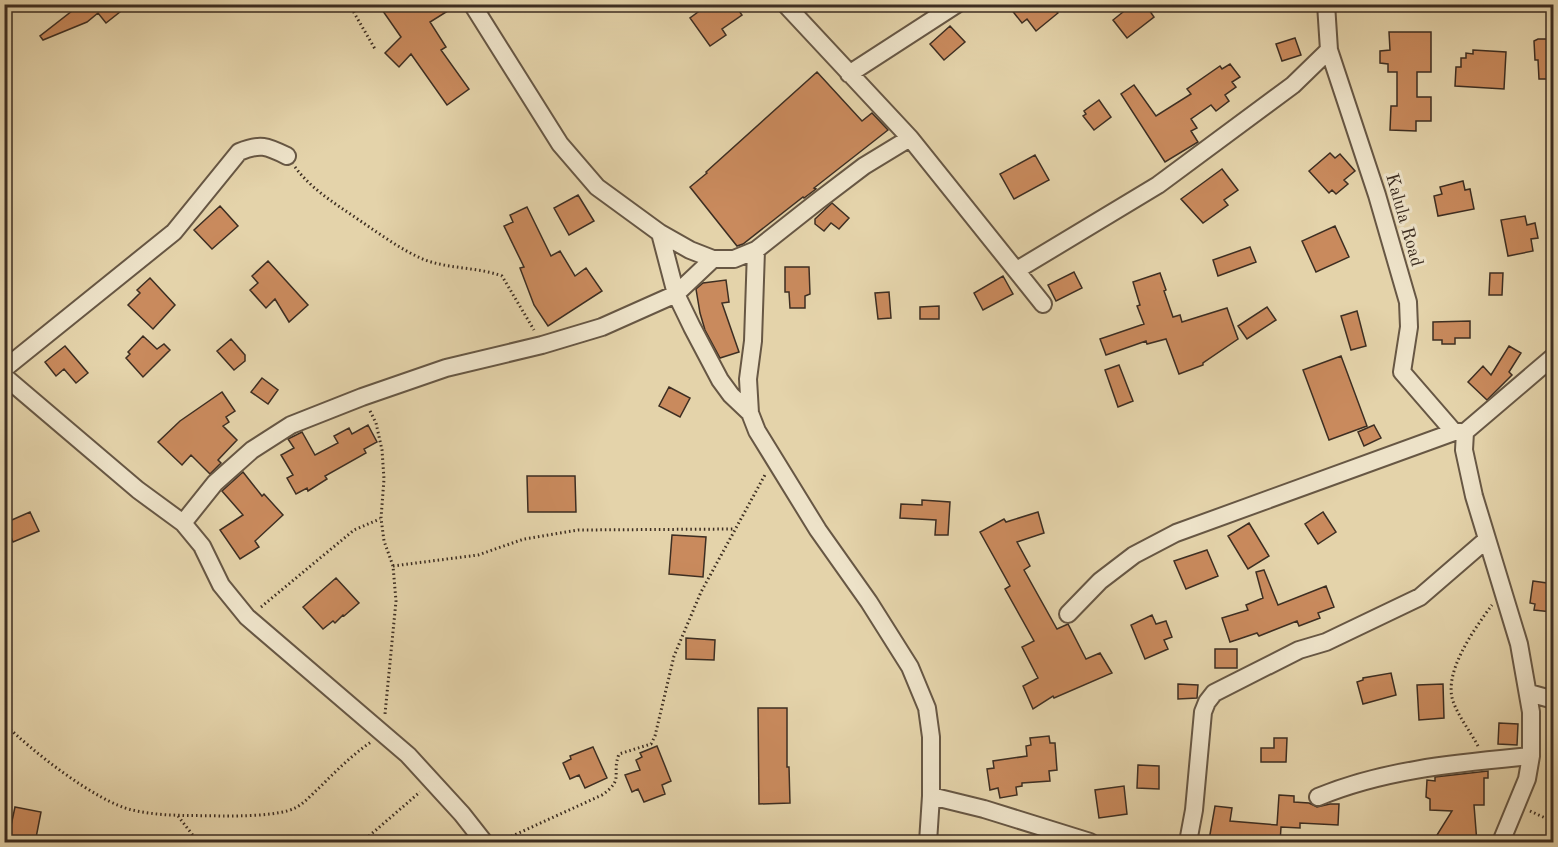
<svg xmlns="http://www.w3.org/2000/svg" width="1558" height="847" font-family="'Old Standard TT',serif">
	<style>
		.building { fill: #c98a5d; stroke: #3d2e22; stroke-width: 1.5 }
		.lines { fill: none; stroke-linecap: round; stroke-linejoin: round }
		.minor-casing { stroke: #675744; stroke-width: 20 }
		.path { stroke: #3d2e22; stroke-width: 3; stroke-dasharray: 1.5 3; stroke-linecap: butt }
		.minor { stroke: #ede2c8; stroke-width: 16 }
		.labels { text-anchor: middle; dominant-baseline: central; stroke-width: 6; stroke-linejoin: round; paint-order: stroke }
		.street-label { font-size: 18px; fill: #3d2e22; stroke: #ede2c8 }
	</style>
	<rect width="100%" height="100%" fill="#e4d3aa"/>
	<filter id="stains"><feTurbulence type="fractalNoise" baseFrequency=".00333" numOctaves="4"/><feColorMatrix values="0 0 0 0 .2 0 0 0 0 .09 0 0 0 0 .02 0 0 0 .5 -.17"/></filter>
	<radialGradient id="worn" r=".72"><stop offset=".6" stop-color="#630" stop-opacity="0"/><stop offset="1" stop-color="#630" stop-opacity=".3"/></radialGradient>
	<path class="building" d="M81 4H130L106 23 98 13 87 22 43 40 40 36Z
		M378 4H459L430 22 446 47 441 50 469 89 447 105 411 54 399 67 385 53 401 37Z
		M709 4H734L742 15 722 29 726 35 710 46 690 18Z
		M1007 4H1051L1058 13 1036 31 1027 19 1022 23Z
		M1133 4H1145L1154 17 1127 38 1113 20Z
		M950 26 965 42 944 60 930 44Z
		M1389 32H1431V72H1417V97H1431V121H1416V131L1390 130 1391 106H1397V72H1388V64L1380 63V51L1390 50Z
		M1295 38 1301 55 1282 61 1276 44Z
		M1538 39H1554V79H1539L1538 60H1535L1534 41Z
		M1473 50 1506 52 1504 89 1455 86 1456 67H1461V58H1466V53L1473 54Z
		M1230 64 1240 77 1232 82 1236 87 1225 95 1229 101 1216 111 1211 105 1191 119 1197 128 1191 131 1198 142 1165 162 1121 94 1134 85 1156 116 1191 94 1187 89 1220 66 1222 69Z
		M817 72 862 121 872 113 888 130 814 188 816 189 804 198 803 197 743 244 737 246 690 187 707 173 706 172Z
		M1099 100 1111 117 1094 130 1083 116 1086 114 1084 111Z
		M1330 153 1335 158 1340 154 1355 171 1344 180 1348 184 1336 194 1332 190 1329 193 1309 171Z
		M1035 155 1049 180 1014 199 1000 174Z
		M1222 169 1238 190 1224 200 1228 205 1203 223 1181 199Z
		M1463 181 1465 190 1470 189 1474 209 1438 216 1434 196 1442 194 1440 187Z
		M578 195 594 221 569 235 554 208Z
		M832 203 849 218 839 229 831 223 824 231 815 224V219Z
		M220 206 238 226 212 249 194 230Z
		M527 207 551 256 560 251 575 276 586 268 602 291 548 326 534 305 520 268 524 267 504 226 513 222 510 215Z
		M1525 216 1527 225 1535 223 1538 238 1531 239 1533 251 1508 256 1501 220Z
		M1335 226 1349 257 1316 272 1302 241Z
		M1250 247 1256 262 1218 276 1213 260Z
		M268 261 308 305 289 322 275 299 266 308 250 290 258 283 252 276Z
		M785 267H809L810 294 805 296V308H790L789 292H785Z
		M1074 272 1082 288 1056 301 1048 285Z
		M1160 273 1166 290 1164 291 1173 317 1180 315 1182 322 1227 308 1238 339 1203 363V365L1179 374 1166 339 1147 344 1146 341 1106 355 1100 339 1144 324 1137 306 1140 305 1133 282Z
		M1490 273H1503L1502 295H1489Z
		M1003 276 1013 294 983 310 974 293Z
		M150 278 175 305 153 329 128 305 140 293 137 290Z
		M726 280 729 302 722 303 739 352 720 358 705 330 700 313 696 289 703 283Z
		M889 292 891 318 878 319 875 293Z
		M939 306V319H920V307Z
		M1267 307 1276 320 1247 339 1238 326Z
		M1357 311 1366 346 1351 350 1341 316Z
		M1470 321V338H1455V344H1442V340H1433V322Z
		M143 336 157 349 164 344 170 350 143 377 126 358 130 354 128 352Z
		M231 339 245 355V361L234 370 217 351Z
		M65 346 88 373 76 383 64 369 56 376 45 362Z
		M1509 346 1521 353 1509 372 1512 375 1487 400 1468 382 1483 366 1491 375Z
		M1341 356 1367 426 1329 440 1303 370Z
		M1119 365 1133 401 1118 407 1105 370Z
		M262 378 278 390 268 404 251 392Z
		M669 387 690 398 680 417 659 406Z
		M222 392 235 411 226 417 229 422 223 426 237 440 218 460 221 463 210 474 191 455 182 465 158 442 180 421Z
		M368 425 377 442 364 449 366 453 325 476 327 479 308 491 307 488 296 494 287 478 293 475 281 455 294 448 288 439 302 432 315 455 338 443 334 436 349 428 352 434Z
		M1374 425 1381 438 1364 446 1358 432Z
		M243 472 262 496 264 494 283 515 255 541 259 547 240 559 220 530 243 515 222 491Z
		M527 476H575L576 512H528Z
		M922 500 950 502 948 535H935L936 520 900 518 901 504 922 505Z
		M30 512 39 531 13 542 5 523Z
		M1038 512 1044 533 1017 542 1030 566 1024 570 1057 629 1068 624 1086 659 1100 653 1112 673 1054 698 1053 696 1033 709 1023 686 1038 678 1022 647 1034 641 1005 589 1010 586 980 532 1004 519 1006 522Z
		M1323 512 1336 532 1318 544 1305 524Z
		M1249 523 1269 556 1248 569 1228 536Z
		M672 535 706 537 703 577 669 574Z
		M1207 550 1218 576 1186 589 1174 561Z
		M1264 570 1278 605 1326 586 1334 607 1318 613 1320 618 1299 626 1297 621 1259 636 1257 633 1230 642 1222 618 1248 610 1246 605 1263 598 1256 572Z
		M336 578 359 603 344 616 343 615 335 623 333 621 323 629 303 607Z
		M1533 581 1554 584 1552 612 1534 610 1535 604 1530 603Z
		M1152 615 1156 624 1166 621 1172 637 1164 640 1168 649 1145 659 1131 625Z
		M686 638 715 640 714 660 686 659Z
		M1215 649H1237V668H1215Z
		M1391 673 1396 695 1363 704 1357 682 1363 680V678Z
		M1178 684 1198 685 1197 698 1178 699Z
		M1443 684 1444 718 1419 720 1417 685Z
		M758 708H787V767H789L790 803 759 804Z
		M1499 723 1518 724 1517 745 1498 744Z
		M1049 736 1050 743H1055L1057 770 1049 771 1050 781 1022 783V786L1016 787 1017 795 1000 798 998 788 990 790 987 769 994 768 993 761 1027 756 1026 746 1031 745 1030 738Z
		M1274 738H1287L1286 762H1261V748H1274Z
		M657 746 671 781 662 785 665 794 644 802 638 789 632 792 625 775 640 770 636 760 642 757 640 753Z
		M593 747 607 778 585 788 579 775 570 779 563 763 571 759 570 756Z
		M1138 765 1159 766V789L1137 788Z
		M1488 771V778H1484V805H1474L1477 843H1432L1452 811 1430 810V799L1426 797 1427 780 1435 781V777Z
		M1124 786 1127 814 1099 818 1095 790Z
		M1279 795 1294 796V802L1309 803 1317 807 1330 804H1339L1338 825 1300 823V828L1281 827 1280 843H1226L1209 840 1215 806 1232 808 1230 821 1277 825Z
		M15 807 41 812 35 843H19L20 837 9 835Z"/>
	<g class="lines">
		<defs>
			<path id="minor" d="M472 4 560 144 597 187 660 233 690 250 713 259H734L756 250 818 201 864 166 910 138
				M785 4 910 138 1043 304
				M1326 4 1329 50 1377 195 1408 302 1409 327 1402 372 1454 432
				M849 74 957 4
				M660 233 676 294 692 327 720 380 731 395 750 413
				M756 250 753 341 748 379 750 413 757 431 818 530 869 602 910 667 927 708 931 737V796L928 842
				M1017 270 1158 185 1293 85 1329 50
				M4 369 174 232 239 152C260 143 267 146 287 156
				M4 376 138 490 183 523 202 546 221 585 247 617 408 755 462 814 484 842
				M183 523 215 483 252 450 291 425 362 397 446 368 542 345 602 327 676 294 713 259
				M1068 614 1100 581 1134 555 1176 533 1454 432H1461
				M1529 693 1554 700
				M931 796 984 809 1090 842
				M1318 797C1385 769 1459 763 1531 756
				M1188 842 1194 810 1203 712 1207 702 1214 693 1299 650 1326 642 1420 597 1486 540
				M1501 842 1527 779 1531 756V712L1519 644 1474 496 1464 450 1465 432 1554 356"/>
		</defs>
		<use href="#minor" class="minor-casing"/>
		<path class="path" d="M349 4 375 49
			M295 167C312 190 336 204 359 220 380 234 401 250 425 260 450 269 477 267 502 276L534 330
			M370 411 376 423 382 450 384 479 381 518 384 541 393 566 396 601 385 714
			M393 566 478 555 524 539 578 530 734 529
			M261 607 354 530 380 519
			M4 723C30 750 97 802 132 810 162 817 192 815 223 816 240 816 280 816 295 808 305 803 312 794 320 787 336 771 352 755 371 742
			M1478 746C1470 731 1458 716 1453 701 1443 672 1475 628 1492 605
			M1530 811 1554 822
			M178 816 198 842
			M362 842 420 792
			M499 842 602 795C625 779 611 775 619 754L651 744 655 736 674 656 701 592 766 473"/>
		<use href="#minor" class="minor"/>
	</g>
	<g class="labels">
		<g class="street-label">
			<text transform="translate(1404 220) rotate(74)">Kalula Road</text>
		</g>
	</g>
	<rect width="1558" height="847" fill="none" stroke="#e4d3aa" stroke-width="24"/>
	<rect x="6" y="6" width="1546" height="835" fill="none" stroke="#3d2e22" stroke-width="3"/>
	<rect x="12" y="12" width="1534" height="823" fill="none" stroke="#3d2e22" stroke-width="1.5"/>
	<rect width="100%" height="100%" filter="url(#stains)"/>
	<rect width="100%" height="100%" fill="url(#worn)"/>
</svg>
